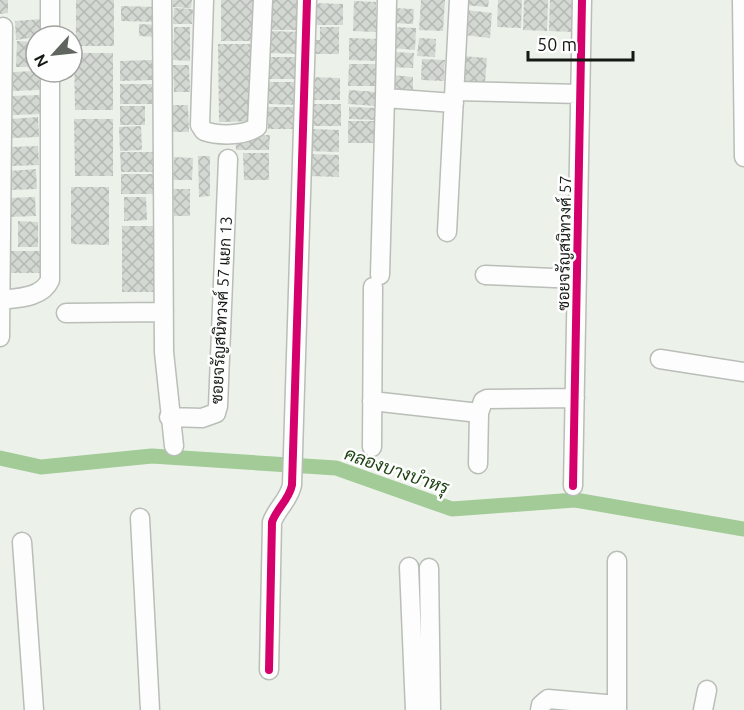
<svg xmlns="http://www.w3.org/2000/svg" width="744" height="710" font-family="Ubuntu,Sarabun,sans-serif">
	<style>
		.lines { fill: none; stroke-linecap: round; stroke-linejoin: round }
		.canal { stroke: #a2cb97; stroke-width: 15 }
		.building { fill: url(#building-cross-hatch) }
		.minor-casing { stroke: #b9beb8; stroke-width: 21 }
		.minor { stroke: #fcfdfc; stroke-width: 18 }
		.cycleway-casing { stroke: #fefefe; stroke-width: 11 }
		.cycleway { stroke: #d6006c; stroke-width: 8 }
		.labels { text-anchor: middle; dominant-baseline: central; stroke-width: 5; stroke-linejoin: round; paint-order: stroke }
		.street-label { font-size: 16px; fill: #151914; stroke: #fefefe }
		.water-label { font-size: 18px; font-style: italic; fill: #1e4312; stroke: #fefefe }
	</style>
	<defs>
		<pattern id="building-cross-hatch" width="8" height="8" patternUnits="userSpaceOnUse" patternTransform="scale(1.5)"><rect width="8" height="8" fill="#d3d8d2"/><path d="M0 0l8 8M0 8l8-8" fill="none" stroke="#b4b9b3"/></pattern>
	</defs>
	<rect width="100%" height="100%" fill="#ecf2ea"/>
	<g class="lines">
		<path class="canal" d="M0 458 41 467 152 456 336 468 452 509 575 500 744 529"/>
	</g>
	<path class="building" d="M0 0H8V13L0 14Z
		M76 0H114V46H76Z
		M173 0H192L191 8 173 7Z
		M221 0H256L255 41H221Z
		M269 0H299L300 30H269Z
		M421 0H445L443 31 419 30Z
		M463 0H489L488 7 463 5Z
		M498 0H522L521 28 497 27Z
		M524 0H548L547 31 523 30Z
		M550 0H574L573 32 549 31Z
		M354 1 376 2V32L353 31Z
		M313 3 343 4V25H313Z
		M121 6 158 7V22L121 21Z
		M174 8 193 9 192 24H173Z
		M392 8 414 9 413 24 392 23Z
		M466 10 492 13 490 38 464 35Z
		M42 19 43 36 16 40 15 21Z
		M139 24 159 25 158 37 139 36Z
		M174 27H190V61L173 60Z
		M320 27H339V54H310L311 40H320Z
		M393 27 416 28 415 50 392 48Z
		M269 31 299 32V54L269 53Z
		M349 38 379 39V61L349 60Z
		M419 38 436 39 435 57 417 56Z
		M17 41 36 42V67H16Z
		M218 44H254L255 121 219 122Z
		M392 52 414 53 413 68 391 67Z
		M74 53H113V110H75Z
		M462 56 487 58 485 83 460 81Z
		M269 57H299V79H269Z
		M422 59 445 60 444 81 421 80Z
		M152 60 153 80 120 81V61Z
		M349 64H379V86H348Z
		M173 65H189L190 92H174Z
		M36 71 39 72 40 90 13 91 12 72Z
		M392 75 413 77V92L391 90Z
		M310 77 340 78V100H310Z
		M269 82H299V105L269 104Z
		M120 84H152V104H120Z
		M349 90 378 92 377 106 348 104Z
		M40 95 41 114 13 115 12 96Z
		M311 104H341V126H311Z
		M172 105H188L189 132H173Z
		M120 106H145V125H120Z
		M268 107H298V129H268Z
		M349 107 378 108 377 120 349 119Z
		M38 117 39 137 12 138 11 119Z
		M74 119H113V176H75Z
		M348 121H378V143H348Z
		M141 126 142 150 120 151 119 127Z
		M309 129 339 130V152L308 151Z
		M235 135H270L269 150H236Z
		M38 146 39 165 12 166 11 147Z
		M120 152H153V172H121Z
		M243 153H269V180H244Z
		M309 154 339 155V177L309 176Z
		M198 156H210V196L199 197Z
		M174 157 193 158 192 180H173Z
		M36 169 37 189 10 190 9 171Z
		M121 174H153V194H121Z
		M71 187H109V245L71 244Z
		M173 189H190V216H174Z
		M35 197 36 216 8 217V198Z
		M124 197H146L147 220 124 221Z
		M18 221 38 222V247H18Z
		M122 226H156V292H122Z
		M7 251H41V273H7Z"/>
	<g class="lines">
		<defs>
			<path id="minor" d="M50 0V36
				M162 0 164 352 174 446
				M204 0 200 125 204 131C219 136 244 136 257 127L263 0
				M742 0 744 157
				M455 91 580 94
				M385 98 387 0
				M447 232 459 0
				M380 275 385 98 454 103
				M485 275 577 279
				M0 300C18 298 42 298 50 280V72
				M66 313 164 312
				M0 337 3 27
				M660 359 744 372
				M372 401 479 413 483 401 487 399 575 398
				M169 417 202 418 216 413 218 406 228 159
				M372 447 373 287
				M478 464 479 413
				M573 486 582 0
				M140 518 150 710
				M22 542 34 710
				M409 567 415 710
				M429 568 431 710
				M269 670 272 522C277 508 289 500 292 485L307 0
				M540 710 541 705 548 699 617 705
				M617 710V561
				M703 710 707 690"/>
		</defs>
		<use href="#minor" class="minor-casing"/>
		<use href="#minor" class="minor"/>
		<defs>
			<path id="cycleway" d="M573 486 582 0
				M269 670 272 522C277 508 289 500 292 485L307 0"/>
		</defs>
		<use href="#cycleway" class="cycleway-casing"/>
		<use href="#cycleway" class="cycleway"/>
	</g>
	<g class="labels">
		<g class="street-label">
			<text transform="translate(564 243) rotate(-89)">ซอยจรัญสนิทวงศ์ 57</text>
			<text transform="translate(221 310) rotate(-87)">ซอยจรัญสนิทวงศ์ 57 แยก 13</text>
		</g>
		<g class="water-label">
			<text transform="translate(397 470) rotate(19)">คลองบางบำหรุ</text>
		</g>
	</g>
	<g transform="translate(54 54) rotate(243)"><circle r="28" fill="#fefefe" stroke="#a1a2a0" stroke-width="1.5"/>
	<path d="M0-4.5L10 22L0 15L-10 22Z" fill="#60655f"/>
	<text y="-9" font-size="16" font-weight="bold" text-anchor="middle" fill="#151914">N</text>
	</g>
	<path d="M528 51v9h105v-9" fill="none" stroke="#151914" stroke-width="3"/>
	<text x="537" y="51" font-size="18" fill="#151914" stroke="#fefefe" stroke-width="4.5" paint-order="stroke">50 m</text>
</svg>
